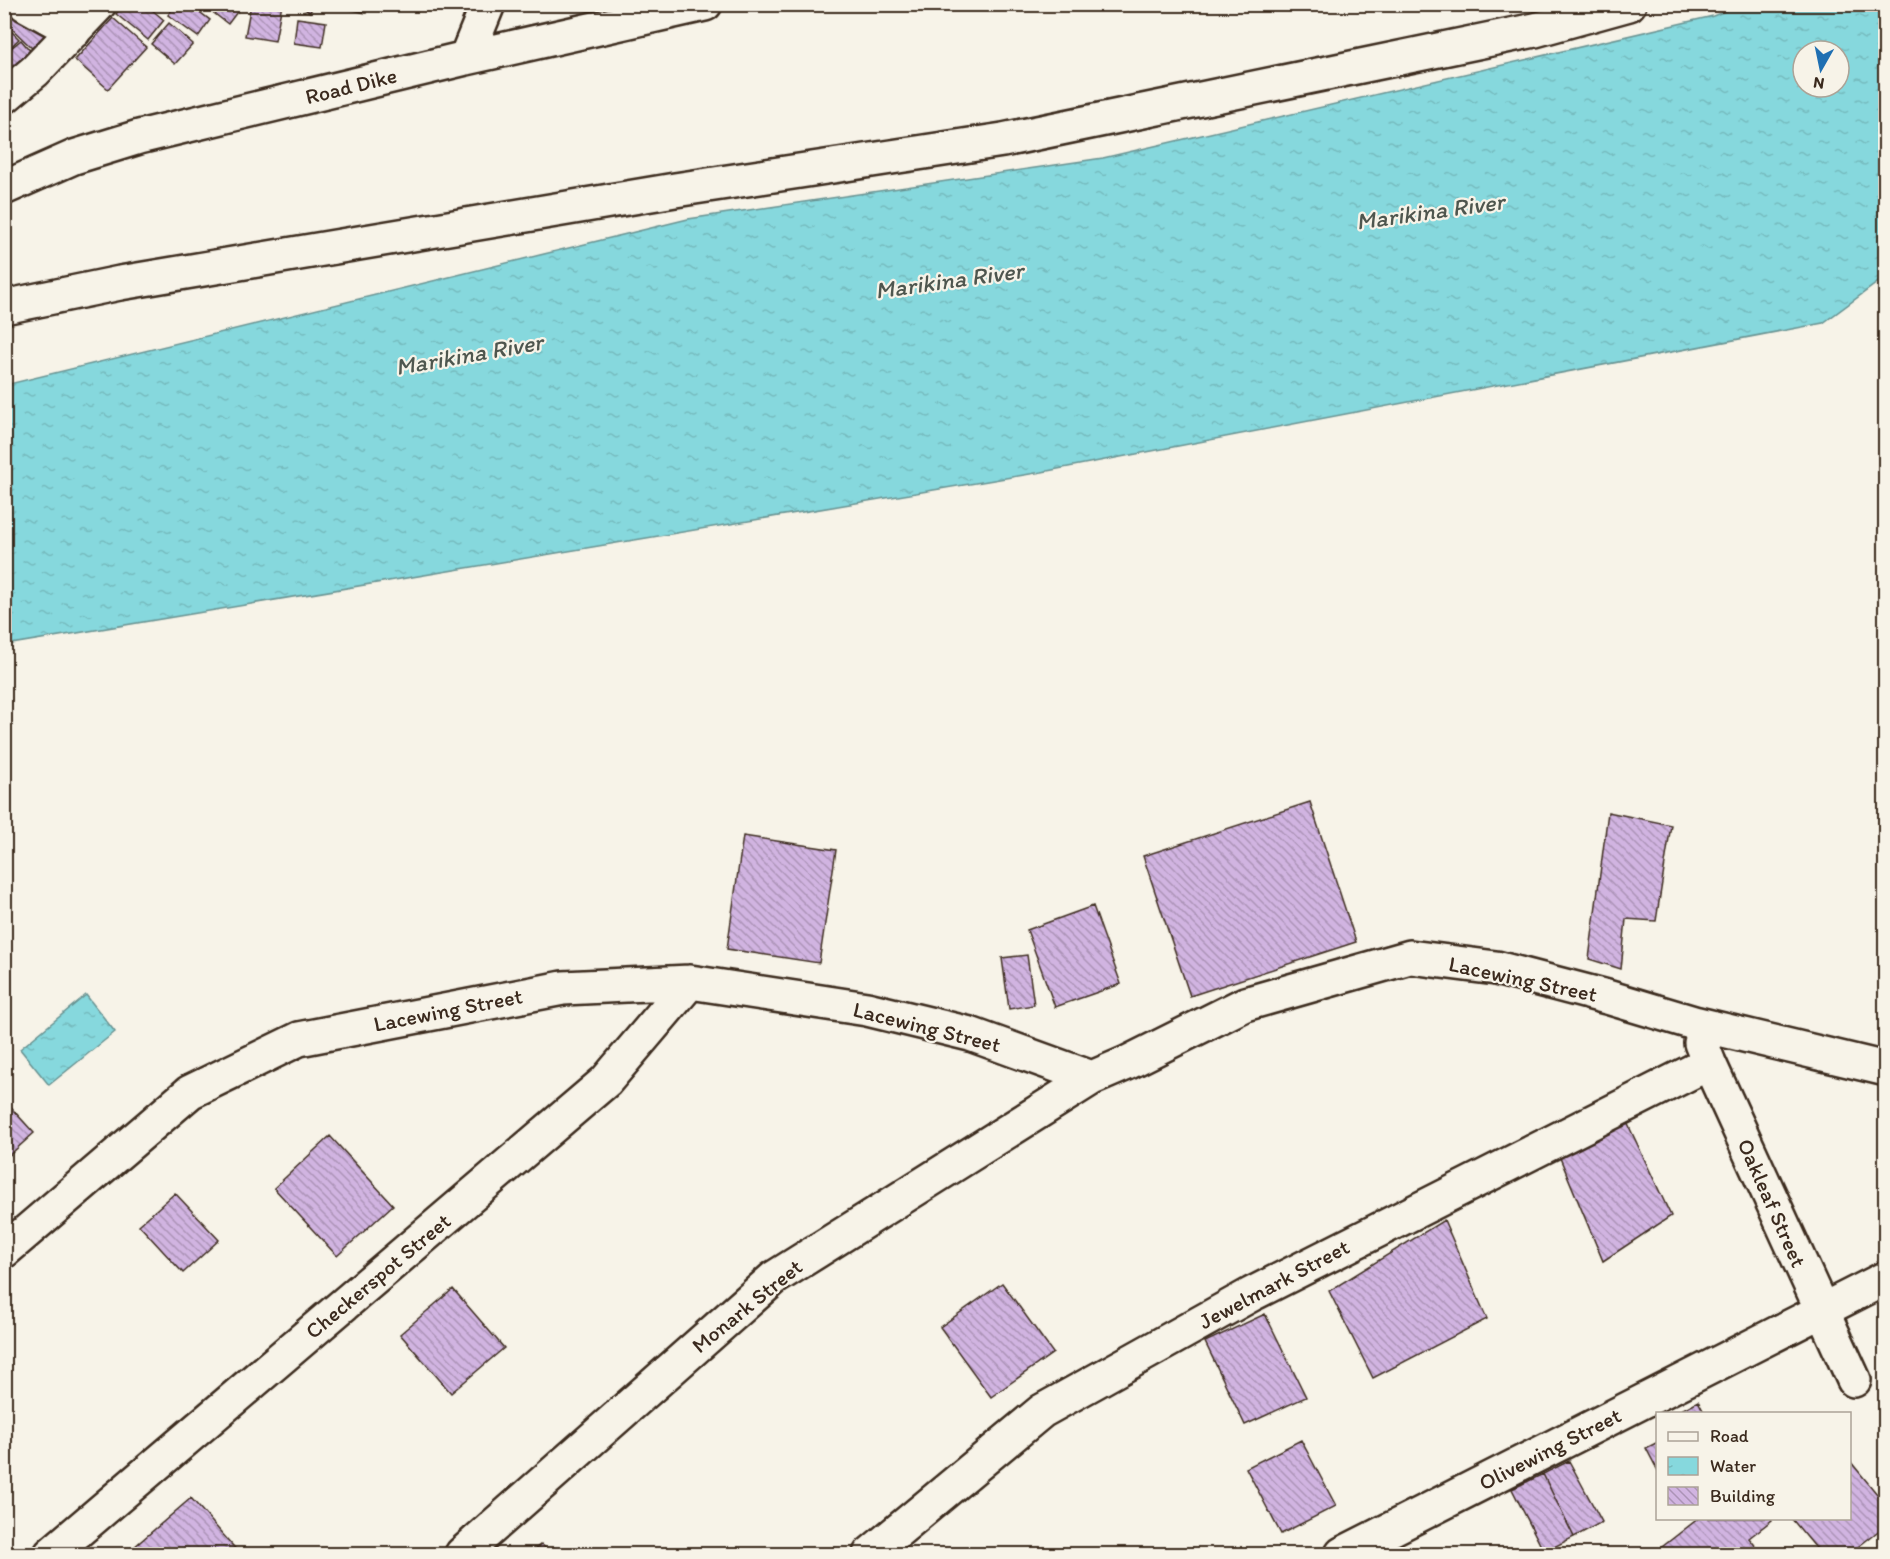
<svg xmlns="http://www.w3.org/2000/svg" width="1890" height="1559" font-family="Itim,sans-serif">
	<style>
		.water { fill: url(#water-ripples); stroke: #689291; stroke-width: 1.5; fill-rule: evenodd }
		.building { fill: url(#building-back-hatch); stroke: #3b2a1e; stroke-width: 1.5 }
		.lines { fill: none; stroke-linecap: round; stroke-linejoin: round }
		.street-casing { stroke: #3b2a1e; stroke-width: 38 }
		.street { stroke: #f7f3e8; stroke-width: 33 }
		.labels { text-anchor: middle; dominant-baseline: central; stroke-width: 4.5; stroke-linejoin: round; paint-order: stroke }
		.street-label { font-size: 22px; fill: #3b2a1e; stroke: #f7f3e8 }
		.water-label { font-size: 24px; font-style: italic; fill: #4e564e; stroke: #f7f3e8 }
	</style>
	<defs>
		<pattern id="water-ripples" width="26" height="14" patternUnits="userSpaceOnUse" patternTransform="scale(1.5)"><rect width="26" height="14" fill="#86d8dd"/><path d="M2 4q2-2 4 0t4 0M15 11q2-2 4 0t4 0" fill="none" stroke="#75babd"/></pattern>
		<pattern id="building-back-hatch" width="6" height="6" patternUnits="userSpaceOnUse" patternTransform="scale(1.5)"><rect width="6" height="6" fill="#d1b4e1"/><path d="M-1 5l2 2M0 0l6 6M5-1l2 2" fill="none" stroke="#ab93b6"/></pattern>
	</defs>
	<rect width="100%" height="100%" fill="#f7f3e8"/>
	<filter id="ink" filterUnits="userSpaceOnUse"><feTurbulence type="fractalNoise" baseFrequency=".0167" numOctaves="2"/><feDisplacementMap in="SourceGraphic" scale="12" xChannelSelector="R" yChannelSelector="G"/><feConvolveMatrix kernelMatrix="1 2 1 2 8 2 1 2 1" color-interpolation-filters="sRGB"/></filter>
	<g filter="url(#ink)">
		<path class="water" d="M1740 5H1885V277L1823 323 1042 472 5 645V385L688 219 1103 158 1713 16ZM1803 51H1839V87H1803Z
			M86 995 115 1032 49 1085 20 1049Z"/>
		<path class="building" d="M20 4 52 37 36 52 4 21Z
			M124 4H155L151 9 164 20 148 40 116 14Z
			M169 4H189L210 20 198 37 168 15 173 8Z
			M202 4H243L228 24Z
			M251 4H282L275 41 245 36Z
			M295 4H314L310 12Z
			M328 4H368L366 13Z
			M113 18 146 47 108 89 75 60Z
			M297 18 326 22 322 47 294 43Z
			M169 23 193 44 175 64 151 44Z
			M4 24 19 39 4 53Z
			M21 40 33 54 9 76 4 71V54Z
			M1310 802 1356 942 1190 996 1143 856Z
			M1608 812 1671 825 1656 921 1626 919 1621 969 1589 959Z
			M743 836 836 850 819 963 727 949Z
			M1093 906 1121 984 1055 1007 1027 930Z
			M1027 955 1034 1005 1009 1009 1002 958Z
			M4 1100 34 1133 4 1160Z
			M1625 1118 1671 1216 1603 1261 1558 1153Z
			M330 1136 393 1205 337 1256 274 1188Z
			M175 1193 219 1240 183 1273 139 1225Z
			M1444 1220 1487 1319 1373 1378 1329 1291Z
			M1002 1283 1053 1353 991 1397 940 1327Z
			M453 1289 504 1348 451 1393 400 1334Z
			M1265 1314 1306 1397 1245 1425 1205 1342Z
			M1698 1401 1705 1414H1674Z
			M1301 1440 1336 1506 1281 1534 1246 1468Z
			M1658 1442V1471L1646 1448Z
			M1569 1461 1602 1522 1574 1537 1543 1474Z
			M1850 1461 1886 1505V1525L1849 1554H1821L1791 1518H1850Z
			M1543 1474 1574 1537 1544 1552 1512 1489Z
			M191 1498 240 1554H126Z
			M1699 1518H1771L1772 1520 1749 1538 1762 1554H1653Z
			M541 1544 552 1554H530Z"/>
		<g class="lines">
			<defs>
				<path id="street" d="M25 4 74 31
					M466 58 488 4
					M4 97 35 71 99 4
					M4 188 74 157 139 137 466 58 705 4
					M4 307 120 283 675 190 1003 140 1535 30 1629 4
					M1701 1043 1709 1063 1854 1380
					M4 1251 190 1092 299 1039 563 988 690 982 867 1009 970 1034 1092 1078
					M51 1554 606 1081 690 982
					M462 1554 774 1278 1092 1078 1127 1063 1245 1004 1410 957 1496 968 1607 997 1694 1023 1886 1069
					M870 1554 1042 1411 1252 1294 1709 1063
					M1342 1554 1886 1278"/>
			</defs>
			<use href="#street" class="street-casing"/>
			<use href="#street" class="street"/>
		</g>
	</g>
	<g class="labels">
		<g class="street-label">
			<text transform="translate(351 86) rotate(-14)">Road Dike</text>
			<text transform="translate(1523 979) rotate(12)">Lacewing Street</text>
			<text transform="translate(448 1010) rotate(-11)">Lacewing Street</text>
			<text transform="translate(927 1027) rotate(14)">Lacewing Street</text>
			<text transform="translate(1772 1203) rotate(66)">Oakleaf Street</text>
			<text transform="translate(378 1276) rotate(-40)">Checkerspot Street</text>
			<text transform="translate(1274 1284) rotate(-28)">Jewelmark Street</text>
			<text transform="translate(747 1306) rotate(-39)">Monark Street</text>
			<text transform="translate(1550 1449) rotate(-27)">Olivewing Street</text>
		</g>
		<g class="water-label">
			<text transform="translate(1430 211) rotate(-8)">Marikina River</text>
			<text transform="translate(949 280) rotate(-8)">Marikina River</text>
			<text transform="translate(469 354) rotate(-10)">Marikina River</text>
		</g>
	</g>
	<rect width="1890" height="1559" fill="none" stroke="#f7f3e8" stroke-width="24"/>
	<rect x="12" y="12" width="1866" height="1535" fill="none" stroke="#3b2a1e" stroke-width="2" filter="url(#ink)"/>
	<rect x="1656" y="1412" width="195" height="108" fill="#f7f3e8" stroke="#aca397" stroke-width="1.5"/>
	<rect x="1668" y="1432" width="30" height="9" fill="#f7f3e8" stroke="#aca397" stroke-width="1.5"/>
	<text x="1710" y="1442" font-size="18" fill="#3b2a1e">Road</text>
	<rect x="1668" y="1457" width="30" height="18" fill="url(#water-ripples)" stroke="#aca397" stroke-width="1.5"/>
	<text x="1710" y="1472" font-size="18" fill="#3b2a1e">Water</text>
	<rect x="1668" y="1487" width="30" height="18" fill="url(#building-back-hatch)" stroke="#aca397" stroke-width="1.5"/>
	<text x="1710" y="1502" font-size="18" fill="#3b2a1e">Building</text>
	<g transform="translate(1821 69) rotate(189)"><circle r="28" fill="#f7f3e8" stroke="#aca397" stroke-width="1.5"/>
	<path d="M0-4.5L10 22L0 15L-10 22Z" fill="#1f6fb2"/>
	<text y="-9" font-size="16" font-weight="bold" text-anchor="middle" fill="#3b2a1e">N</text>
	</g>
</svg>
